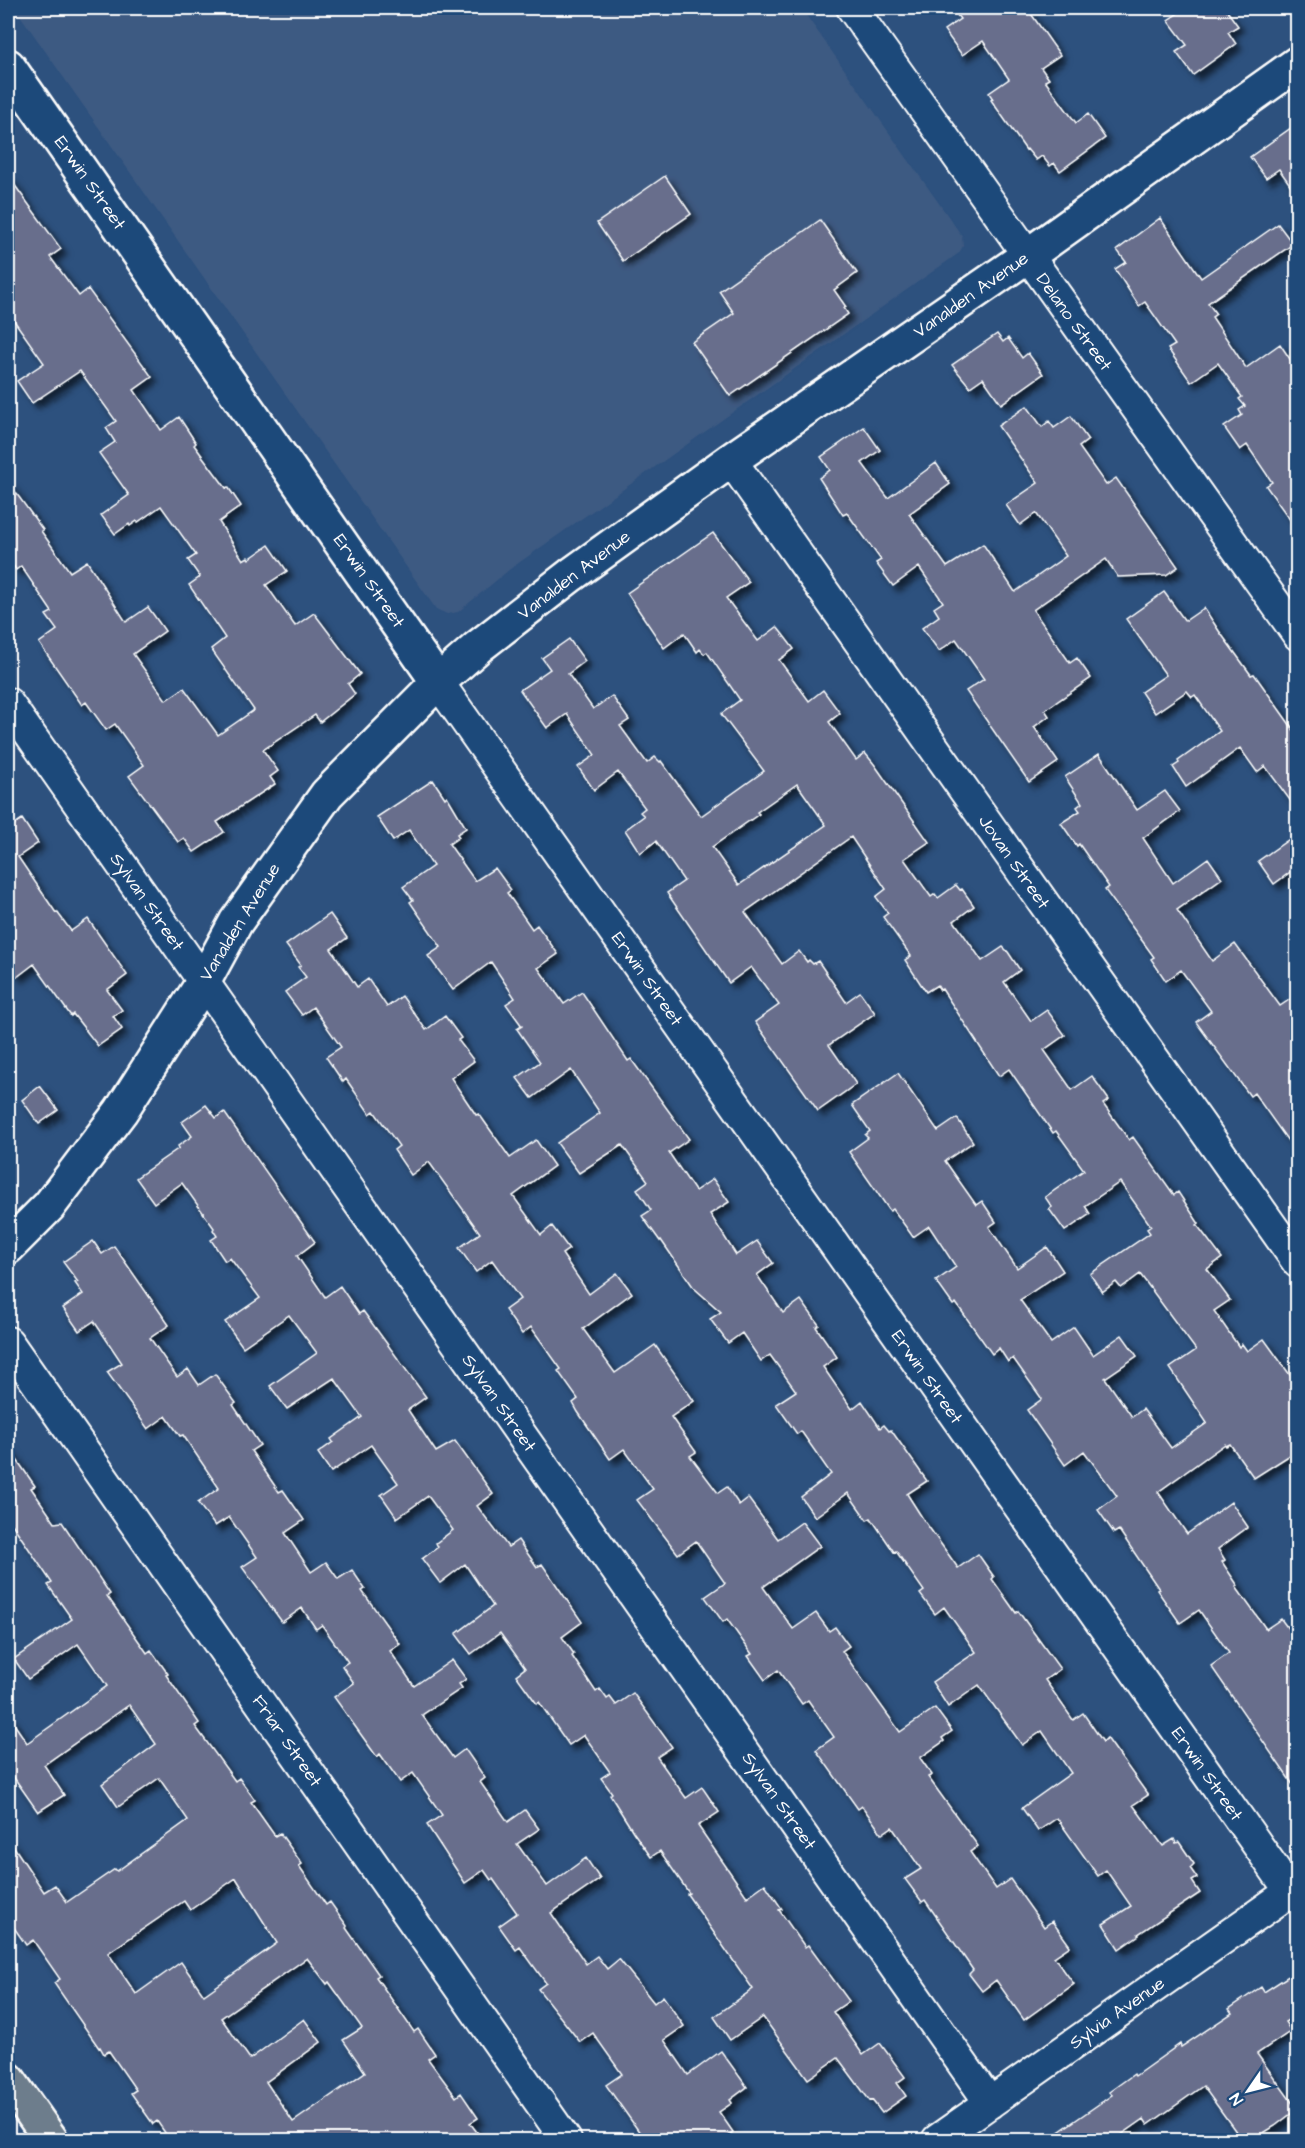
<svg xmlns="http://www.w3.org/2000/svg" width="1305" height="2148" font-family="'Architects Daughter',sans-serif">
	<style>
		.built { fill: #3e5a82 }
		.building { fill: #676e8c; stroke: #fff; stroke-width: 1.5; fill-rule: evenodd; filter: url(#shadow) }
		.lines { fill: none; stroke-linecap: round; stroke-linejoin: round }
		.street-casing { stroke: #fff; stroke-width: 34 }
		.secondary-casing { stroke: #fff; stroke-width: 38 }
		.primary-casing { stroke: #fff; stroke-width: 38 }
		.street { stroke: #1f4a7a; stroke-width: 30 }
		.secondary { stroke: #1f4a7a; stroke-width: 33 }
		.primary { stroke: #6d7d8c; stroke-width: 33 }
		.labels { text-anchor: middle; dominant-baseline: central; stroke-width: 5; stroke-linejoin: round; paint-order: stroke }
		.street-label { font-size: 18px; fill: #fff; stroke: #1f4a7a }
	</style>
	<defs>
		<filter id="shadow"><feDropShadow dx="5.5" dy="5.5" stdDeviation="3" flood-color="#0009"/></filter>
	</defs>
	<rect width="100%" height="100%" fill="#2d517e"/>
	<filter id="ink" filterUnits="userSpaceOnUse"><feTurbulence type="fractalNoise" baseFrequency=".0167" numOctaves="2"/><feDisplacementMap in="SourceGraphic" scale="12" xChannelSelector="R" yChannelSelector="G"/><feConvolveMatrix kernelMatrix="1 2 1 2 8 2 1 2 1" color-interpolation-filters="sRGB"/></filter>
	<g filter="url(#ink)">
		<path class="built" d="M15 8H801L962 236 963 246 959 253 510 569 458 612 447 614 436 609Z"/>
		<path class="building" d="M952 8H1027L1060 55 1041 68 1049 79 1045 81 1076 123 1088 114 1105 138 1060 171 1054 163 1050 166 1042 156 1036 160 1027 149 1026 150 991 100 993 99 989 93 1009 79 983 41 962 55 944 30 960 19Z
			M1186 8H1225L1238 26 1228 32 1236 44 1193 75 1176 52 1187 45 1168 20Z
			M1298 123V196L1279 169 1266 178 1250 157Z
			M8 176 61 249 50 257 79 296 88 289 152 377 134 390 161 430 179 417 196 443 194 445 226 488 228 487 241 506 219 522 243 560 248 557 249 559 269 545 287 571 266 585 295 626 314 613 360 674 348 684 355 694 320 722 315 715 263 750 278 771 270 777 275 784 217 822 224 832 194 852 184 838 178 842 129 776 144 765 115 724 106 730 86 702 82 705 39 643 57 630 46 615 52 612 21 566 16 570 8 557V482L43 530 41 531 70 572 87 561 126 622 148 607 165 631 133 654 166 700 184 688 218 735 254 710 211 649 225 638 189 585 200 577 188 560 196 555 161 506 138 522 137 521 130 526 129 524 115 534 101 515 129 495 99 453 115 442 106 428 116 421 80 371 32 403 17 381 44 363 8 312Z
			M665 176 691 214 623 261 597 223Z
			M1160 218 1201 278 1278 224 1293 244 1208 303 1216 314 1212 317 1246 368 1280 344 1298 371V531L1266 486 1272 482 1247 445 1240 450 1224 427 1242 415 1239 410 1245 406 1239 399 1242 397 1218 363 1191 382 1168 349 1175 345 1145 302 1139 306 1115 269 1126 262 1117 250Z
			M820 220 857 273 834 290 846 307 844 308 848 314 730 396 692 342 734 313 719 291Z
			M997 334 1003 342 1008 338 1022 358 1028 353 1043 374 1001 404 983 378 970 387 952 365Z
			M1027 406 1042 427 1049 421 1054 428 1071 416 1088 440 1079 447 1106 485 1116 478 1178 567 1166 575 1118 577 1106 559 1033 610 1070 663 1077 658 1091 678 1045 710 1049 716 1034 727 1058 762 1029 782 966 691 984 679 956 639 939 651 922 628 939 616 934 608 943 602 919 567 893 586 876 563 881 560 847 513 843 515 819 478 830 470 821 457 864 427 880 450 862 463 888 498 936 463 950 484 909 514 947 567 983 544 1015 592 1066 556 1036 513 1020 525 1006 505 1038 483 998 426Z
			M713 533 749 582 726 598 758 641 777 627 781 632 794 649 779 660 809 701 823 690 840 713 829 722 856 760 865 753 874 764 929 842 904 859 931 897 935 894 938 898 956 885 960 890 962 889 974 906 954 921 982 961 1003 947 1008 952 1020 970 1004 982 1031 1021 1047 1010 1065 1035 1044 1050 1072 1090 1092 1076 1109 1100 1103 1104 1129 1140 1133 1137 1174 1195 1178 1192 1199 1224 1197 1225 1222 1258 1207 1269 1230 1300 1214 1311 1239 1347 1242 1344 1247 1351 1264 1339 1298 1386V1450L1254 1478 1230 1444 1226 1446 1225 1444 1158 1492 1187 1534 1231 1502 1248 1527 1218 1549 1225 1560 1222 1562 1238 1586 1236 1587 1266 1629 1281 1619 1298 1642V1792L1211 1666 1229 1653 1199 1610 1180 1623 1157 1590 1159 1589 1119 1530 1114 1533 1098 1510 1117 1496 1084 1451 1065 1465 1027 1410 1042 1399 1013 1358 1008 1362 999 1348 992 1354 956 1303 953 1305 936 1281 956 1267 929 1226 913 1237 893 1209 890 1211 849 1152 868 1138 865 1135 870 1131 852 1105 898 1073 938 1131 957 1118 973 1142 945 1161 976 1205 982 1201 996 1222 989 1227 1017 1268 1047 1247 1063 1271 1020 1300 1051 1343 1074 1327 1093 1355 1122 1335 1137 1356 1105 1378 1132 1417 1143 1409 1171 1448 1207 1423 1170 1368 1196 1350 1140 1274 1121 1288 1116 1282 1102 1292 1090 1274 1150 1233 1147 1229 1151 1226 1120 1182 1085 1206 1090 1214 1065 1231 1049 1209 1052 1207 1045 1197 1084 1170 1056 1131 1053 1133 1009 1069 999 1076 942 989 940 990 937 985 926 992 905 960 911 956 883 917 888 913 876 897 886 889 851 837 745 912 782 964 799 951 807 962 809 960 813 964 818 961 846 1002 860 992 875 1013 829 1045 856 1084 818 1111 755 1022 779 1005 751 967 729 983 667 893 684 881 656 841 640 853 625 830 644 816 640 812 645 808 618 772 594 790 578 767 595 755 567 714 547 728 520 690 550 669 542 658 569 639 585 661 568 674 593 709 612 696 629 720 620 726 647 763 655 757 660 762 661 761 701 816 764 771 721 714 740 700 707 652 704 654 700 649 697 652 684 633 664 648 627 593ZM797 784 826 825 739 885 712 847 759 814 757 812Z
			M1164 592 1185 621 1204 608 1219 631 1251 675 1254 674 1298 736V811L1265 766 1257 772 1240 748 1186 787 1173 767 1179 763 1178 761 1220 731 1195 695 1192 697 1187 691 1155 713 1141 692 1166 675 1126 619Z
			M1099 754 1137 810 1165 791 1180 811 1143 838 1173 883 1208 858 1222 878 1177 910 1212 961 1235 944 1280 1006 1298 994V1155L1254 1093 1250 1096 1196 1022 1211 1011 1181 970 1166 981 1151 959 1154 957 1146 946 1105 890 1109 887 1079 844 1077 846 1061 823 1080 811 1077 807 1082 803 1065 777Z
			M433 780 445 798 447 796 466 828 457 834 459 837 449 844 475 881 495 868 511 890 507 893 532 929 537 925 558 954 538 968 564 1004 582 992 628 1061 631 1059 689 1139 669 1153 695 1191 713 1179 729 1202 710 1214 736 1255 757 1241 773 1263 757 1275 783 1313 801 1300 819 1325 816 1327 837 1357 823 1367 852 1409 862 1401 880 1428 884 1425 889 1431 891 1430 927 1481 907 1494 923 1519 958 1568 978 1554 994 1577 992 1579 1016 1613 1018 1611 1060 1669 1045 1680 1073 1720 1083 1713 1103 1742 1107 1738 1148 1795 1133 1805 1163 1846 1174 1839 1176 1843 1179 1842 1194 1864 1190 1868 1197 1878 1192 1881 1200 1893 1138 1934 1139 1935 1119 1949 1103 1924 1131 1906 1106 1870 1098 1876 1057 1818 1038 1831 1022 1808 1071 1773 1042 1731 1022 1745 979 1685 948 1707 932 1682 976 1652 944 1607 935 1614 920 1594 924 1591 896 1551 894 1552 871 1518 867 1520 848 1493 815 1517 801 1497 831 1474 801 1431 797 1434 776 1404 796 1391 770 1355 761 1361 742 1333 728 1343 710 1319 721 1312 694 1288 661 1240 660 1241 642 1216 651 1210 637 1189 648 1181 622 1145 579 1173 557 1143 600 1113 571 1070 532 1098 517 1078 540 1062 517 1029 522 1026 506 1004 515 998 491 962 453 990 428 956 441 947 410 902 413 900 403 887 433 866 409 830 393 841 377 817Z
			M22 819 38 843 18 857 56 913 57 912 71 931 88 919 127 975 107 990 122 1010 113 1016 122 1029 98 1046 73 1014 71 1016 34 964 17 977 8 964V829Z
			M1298 833 1297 867 1274 884 1258 861Z
			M330 914 347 938 331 949 357 987 368 979 387 1007 402 996 426 1030 445 1016 461 1038 458 1040 474 1061 451 1078 476 1115 479 1114 510 1158 536 1140 554 1166 513 1196 541 1235 552 1226 569 1249 562 1254 589 1294 617 1273 632 1293 583 1329 615 1373 655 1345 694 1401 671 1417 696 1452 690 1456 718 1493 727 1487 739 1505 748 1498 778 1539 802 1522 820 1546 763 1587 793 1629 816 1613 829 1631 835 1627 849 1646 842 1651 900 1732 935 1708 952 1731 942 1738 944 1741 920 1758 932 1775 928 1777 978 1846 970 1852 996 1889 1010 1879 1044 1927 1052 1921 1070 1946 1054 1957 1074 1984 1024 2020 996 1980 982 1991 969 1974 973 1970 925 1900 922 1902 905 1879 921 1869 892 1827 882 1834 862 1806 858 1809 816 1750 834 1737 808 1700 802 1704 778 1670 765 1680 748 1656 752 1654 727 1619 723 1622 705 1597 725 1583 696 1541 678 1554 637 1500 653 1489 624 1449 610 1459 578 1412 573 1403 578 1399 558 1371 561 1369 531 1327 522 1334 505 1310 520 1299 492 1260 476 1272 459 1248 480 1233 429 1162 411 1175 394 1150 399 1146 374 1111 370 1114 346 1079 343 1082 326 1057 341 1047 313 1007 302 1015 285 992 306 977 298 967 301 965 286 945Z
			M40 1086 58 1110 39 1124 22 1100Z
			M206 1105 216 1118 224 1112 315 1242 297 1256 325 1297 340 1286 359 1314 363 1311 426 1397 408 1410 436 1452 455 1441 493 1494 477 1506 508 1547 518 1540 537 1567 542 1564 582 1622 562 1637 574 1654 572 1656 596 1692 600 1689 607 1699 610 1697 616 1705 633 1693 672 1747 657 1757 686 1798 702 1787 719 1812 698 1826 747 1897 765 1884 782 1909 779 1910 805 1947 808 1945 849 2001 833 2012 863 2055 880 2043 905 2077 897 2083 906 2096 882 2113 872 2100 870 2101 838 2058 808 2079 763 2017 730 2040 714 2017 753 1989 687 1894 689 1893 660 1851 651 1857 634 1833 610 1795 612 1793 601 1778 610 1772 584 1735 569 1745 539 1702 537 1704 516 1675 525 1668 500 1633 471 1654 456 1634 493 1606 465 1564 440 1583 422 1559 438 1547 436 1543 453 1530 428 1496 397 1518 381 1495 398 1483 371 1445 331 1472 318 1453 333 1442 331 1439 362 1417 334 1378 287 1409 270 1386 317 1353 289 1315 243 1347 225 1322 260 1298 230 1258 225 1261 211 1240 217 1236 213 1230 214 1228 182 1183 154 1203 136 1178 179 1148 178 1146 192 1136 182 1122Z
			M93 1241 102 1254 114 1246 169 1325 150 1338 177 1377 188 1369 199 1385 215 1374 236 1403 233 1405 260 1445 251 1451 279 1492 283 1490 304 1520 285 1533 311 1572 326 1562 338 1579 352 1570 365 1589 362 1591 400 1644 390 1651 414 1686 452 1660 466 1679 459 1684 462 1688 422 1715 453 1758 465 1749 485 1778 480 1782 508 1822 525 1810 539 1829 517 1844 547 1886 586 1858 600 1879 551 1913 586 1964 597 1956 607 1969 619 1959 654 2003 663 1996 684 2026 664 2040 688 2075 721 2051 747 2087 730 2100 732 2103 719 2112 733 2132 721 2140H645L606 2085 622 2074 593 2033 580 2042 538 1989 546 1983 520 1947 516 1950 499 1926 517 1913 493 1879 491 1880 484 1870 465 1883 427 1825 442 1815 413 1773 400 1782 380 1754 377 1757 334 1697 354 1683 342 1666 348 1662 322 1625 316 1629 302 1608 282 1622 242 1567 257 1557 229 1517 215 1526 198 1503 219 1488 183 1435 180 1436 166 1416 148 1429 107 1372 122 1363 94 1321 79 1331 63 1308 83 1294 75 1283 78 1282 63 1262Z
			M8 1447 35 1486 31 1488 55 1523 62 1522 110 1594 107 1596 147 1653 151 1650 168 1674 166 1675 199 1723 195 1726 235 1781 239 1778 255 1800 251 1802 275 1836 280 1833 302 1864 299 1866 326 1905 330 1902 347 1926 346 1928 379 1975 376 1977 414 2032 418 2029 435 2054 428 2059 456 2097 461 2093 478 2118 470 2123 483 2140H170L157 2121 153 2124 131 2093 136 2090 109 2051 104 2054 100 2047 99 2048 54 1983 60 1979 33 1940 26 1945 8 1919V1838L44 1892 55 1885 67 1902 115 1869 117 1871 188 1820 159 1778 118 1807 102 1784 156 1744 129 1705 44 1765 64 1795 38 1812 8 1769V1715L27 1743 107 1686 78 1644 28 1679 14 1659 72 1619 48 1585 52 1583 8 1518ZM236 1878 277 1943 204 1995 181 1962 136 1994 108 1953 184 1901 190 1910ZM307 1958 327 1984 329 1982 362 2028 343 2040 365 2072 293 2122 266 2082 321 2042 304 2019 250 2059 221 2018Z
			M1298 1970V2014L1285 2022 1291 2031 1257 2054 1297 2109 1275 2126 1252 2140H1242L1203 2086 1148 2125 1144 2119 1114 2140H1047L1112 2095 1109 2092 1134 2074 1135 2076 1180 2044 1181 2047 1232 2013 1229 2009 1261 1987 1264 1992Z"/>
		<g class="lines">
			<defs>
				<path id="street" d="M852 8 1298 635
					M731 460 1298 1263
					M438 682 1290 1891
					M8 703 990 2103
					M8 1342 566 2140
					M937 2140 1298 1886"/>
				<path id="secondary" d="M8 66 438 682
					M8 1247 49 1206 121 1111 204 981 236 922 327 794 438 682 478 647 571 575 731 460 1027 256 1298 63"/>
				<path id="primary" d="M8 2079 51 2140"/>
			</defs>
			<use href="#street" class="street-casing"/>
			<use href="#secondary" class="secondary-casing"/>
			<use href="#primary" class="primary-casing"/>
			<use href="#street" class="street"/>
			<use href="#secondary" class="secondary"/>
			<use href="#primary" class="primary"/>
		</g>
	</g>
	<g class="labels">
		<g class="street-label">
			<text transform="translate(90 183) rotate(55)">Erwin Street</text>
			<text transform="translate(971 295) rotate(-35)">Vanalden Avenue</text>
			<text transform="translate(1074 322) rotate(54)">Delano Street</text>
			<text transform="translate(574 575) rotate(-37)">Vanalden Avenue</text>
			<text transform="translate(369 581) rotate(55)">Erwin Street</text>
			<text transform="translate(1014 862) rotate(55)">Jovan Street</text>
			<text transform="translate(147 902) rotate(55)">Sylvan Street</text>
			<text transform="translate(240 922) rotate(-58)">Vanalden Avenue</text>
			<text transform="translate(647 979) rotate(55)">Erwin Street</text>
			<text transform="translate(927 1377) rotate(55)">Erwin Street</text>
			<text transform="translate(499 1403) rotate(55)">Sylvan Street</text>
			<text transform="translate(287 1741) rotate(55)">Friar Street</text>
			<text transform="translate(1207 1774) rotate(55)">Erwin Street</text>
			<text transform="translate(779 1801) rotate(55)">Sylvan Street</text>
			<text transform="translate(1117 2013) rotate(-35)">Sylvia Avenue</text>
		</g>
	</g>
	<rect width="1305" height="2148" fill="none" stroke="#1f4a7a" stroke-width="30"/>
	<rect x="15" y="15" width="1275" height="2118" fill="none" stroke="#fff" stroke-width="2" filter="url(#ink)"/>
	<g transform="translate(1248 2091) rotate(235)" stroke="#1f4a7a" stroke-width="4.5" paint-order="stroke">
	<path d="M0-4.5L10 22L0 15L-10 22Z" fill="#ffffff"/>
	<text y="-9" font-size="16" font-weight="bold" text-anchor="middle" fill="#ffffff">N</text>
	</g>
</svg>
